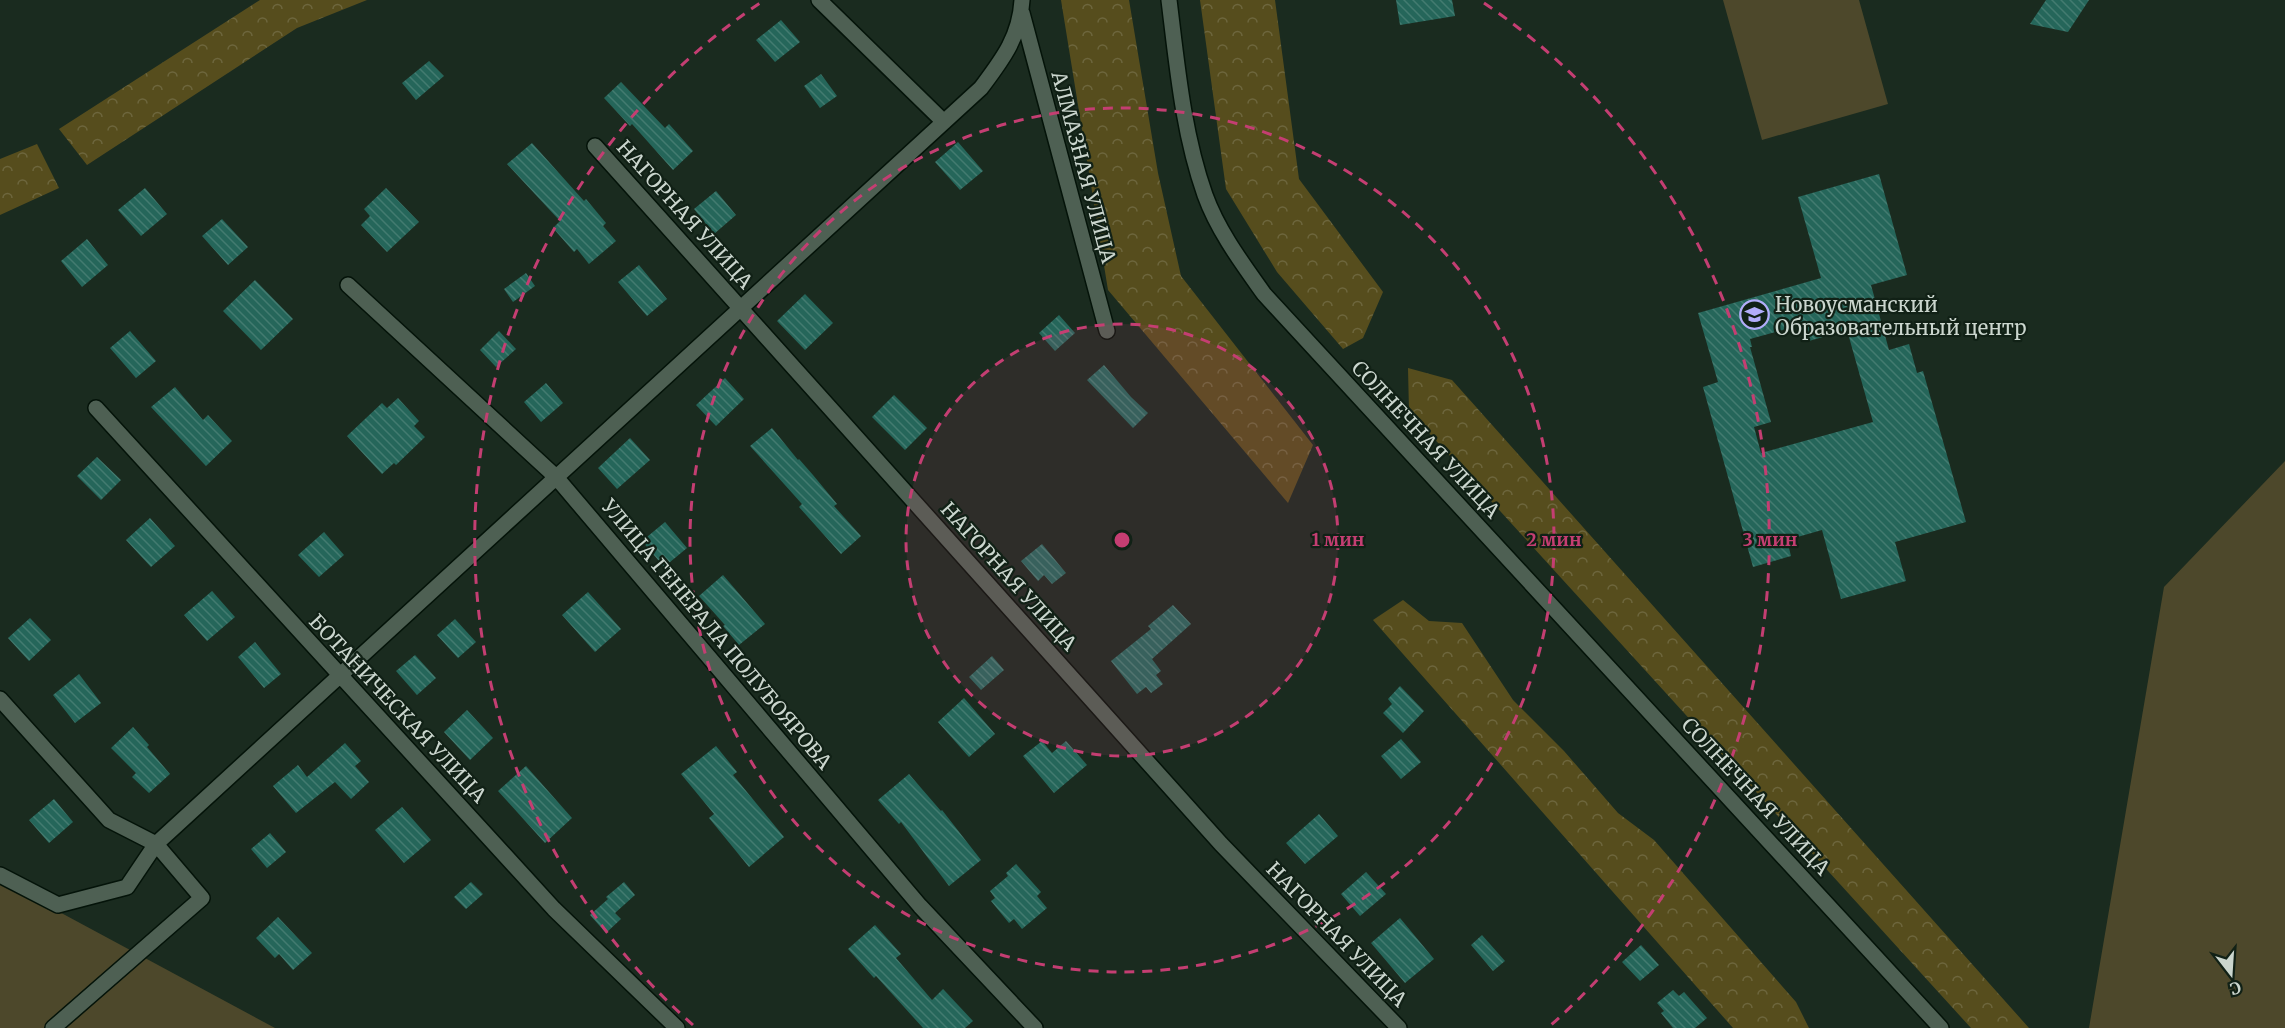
<svg xmlns="http://www.w3.org/2000/svg" width="2285" height="1028" font-family="Merriweather,serif">
	<style>
		.grass { fill: #4d482b }
		.forest { fill: url(#forest-crowns) }
		.building { fill: url(#building-back-hatch); fill-rule: evenodd }
		.lines { fill: none; stroke-linecap: round; stroke-linejoin: round }
		.minor-casing { stroke: #041309; stroke-width: 18 }
		.minor { stroke: #4e6053; stroke-width: 15 }
		.ring { fill: none; stroke: #c43e72; stroke-width: 3; stroke-dasharray: 10 8 }
		.labels { text-anchor: middle; dominant-baseline: central; stroke-width: 4.5; stroke-linejoin: round; paint-order: stroke }
		.street-label { font-size: 20px; fill: #cbd6ce; stroke: #112116 }
		.poi-label { font-size: 20px; fill: #cbd6ce; stroke: #112116; text-anchor: start }
		.centre { fill: #c43e72; stroke: #112116; stroke-width: 3 }
		.ring-label { font-size: 18px; text-anchor: middle; font-weight: bold; fill: #c43e72; stroke: #112116; stroke-width: 4.5; stroke-linejoin: round; paint-order: stroke }
	</style>
	<defs>
		<pattern id="forest-crowns" width="20" height="18" patternUnits="userSpaceOnUse" patternTransform="scale(1.5)"><rect width="20" height="18" fill="#564d1d"/><path d="M2 6a3 3 0 1 1 6 0M12 15a3 3 0 1 1 6 0" fill="none" stroke="#6d663d"/></pattern>
		<pattern id="building-back-hatch" width="6" height="6" patternUnits="userSpaceOnUse" patternTransform="scale(1.5)"><rect width="6" height="6" fill="#25665a"/><path d="M-1 5l2 2M0 0l6 6M5-1l2 2" fill="none" stroke="#437b70"/></pattern>
	</defs>
	<rect width="100%" height="100%" fill="#1a2b1f"/>
	<path class="grass" d="M1723 0H1859L1888 104 1762 140Z
		M2285 461V1028H2089L2164 587Z
		M0 880 275 1028H0Z"/>
	<path class="forest" d="M260 0H367L297 28 87 165 59 129Z
		M1061 0H1129L1158 173 1181 276 1313 445 1288 503 1108 290Z
		M1200 0H1275L1299 179 1383 292 1363 338 1343 349 1277 272 1226 189Z
		M37 144 59 188 0 215V159Z
		M1408 368 1452 380 2029 1028H1971L1409 411Z
		M1403 600 1429 621 1462 623 1513 700 1564 751 1618 813 1654 840 1796 1002 1809 1028H1733L1373 620Z"/>
	<path class="building" d="M1396 0H1452L1455 16 1400 25Z
		M2046 0H2089L2068 32 2030 24Z
		M781 20 800 42 775 62 756 40Z
		M429 61 444 76 416 100 402 83Z
		M821 74 837 96 820 108 804 86Z
		M621 82 665 128 669 124 693 151 673 170 632 124 630 126 604 98Z
		M958 142 983 171 960 190 935 162Z
		M532 143 584 201 586 199 606 223 603 226 616 241 589 264 577 249 574 252 553 228 560 221 507 164Z
		M1879 174 1907 275 1871 285 1889 350 1909 344 1917 373 1923 371 1966 522 1895 542 1906 581 1841 599 1822 530 1787 540 1791 556 1753 567 1703 387 1718 382 1698 313 1821 278 1798 197ZM1805 324 1809 341 1847 330 1873 422 1761 453 1754 427 1771 422 1750 347H1752L1750 339Z
		M145 188 167 214 141 236 118 210Z
		M386 188 419 222 387 252 361 225 370 216 364 209Z
		M716 191 736 215 714 234 694 209Z
		M222 219 248 247 228 265 202 236Z
		M87 239 108 265 82 287 61 261Z
		M639 265 667 299 647 316 618 282Z
		M526 273 535 286 513 302 504 289Z
		M255 280 293 319 261 350 223 311Z
		M805 294 833 323 805 350 777 321Z
		M1059 315 1075 333 1055 351 1039 333Z
		M130 331 156 361 136 378 110 348Z
		M499 331 516 349 496 367 480 350Z
		M1104 365 1131 397 1148 413 1133 428 1087 380Z
		M725 378 744 399 716 426 696 405Z
		M546 383 563 403 541 422 524 402Z
		M175 387 203 420 208 415 232 441 206 466 151 407Z
		M894 395 927 428 905 450 872 417Z
		M398 398 419 421 414 426 425 437 396 465 394 463 382 474 347 436 382 403 387 408Z
		M772 428 798 460 799 459 813 475 837 504 834 506 861 536 841 554 799 507 802 504 750 446Z
		M630 438 650 460 617 489 598 468Z
		M97 457 121 480 101 500 77 476Z
		M150 518 175 546 151 567 126 540Z
		M665 522 687 548 664 567 642 541Z
		M324 532 344 555 319 577 298 555Z
		M1042 544 1066 573 1052 584 1044 575 1038 581 1021 561Z
		M723 575 765 624 739 645 723 626 725 625 699 596Z
		M212 591 235 617 207 641 184 615Z
		M588 592 621 629 595 652 562 615Z
		M1173 605 1191 624 1152 659 1161 671 1156 675 1163 684 1151 693 1146 687 1137 694 1111 661 1151 629 1148 626Z
		M30 618 51 640 29 661 8 638Z
		M455 619 476 642 458 658 437 635Z
		M255 642 281 674 264 688 238 657Z
		M415 655 436 678 417 695 396 671Z
		M992 656 1004 670 981 690 969 677Z
		M79 674 101 703 75 723 53 695Z
		M1400 686 1424 711 1403 733 1383 713 1392 704 1388 699Z
		M964 698 995 734 969 757 938 722Z
		M467 710 493 738 470 760 444 732Z
		M133 727 149 745 147 747 170 774 149 793 132 777 136 773 111 748Z
		M1401 739 1421 762 1401 779 1381 756Z
		M1042 741 1052 753 1066 741 1087 765 1054 793 1023 756Z
		M345 743 361 761 355 766 369 782 351 799 335 782 296 813 273 786 298 765 307 777Z
		M716 746 737 772 733 775 784 837 749 867 709 818 714 814 681 774Z
		M526 766 572 818 545 843 498 791Z
		M909 774 941 811 942 810 981 860 949 886 901 822 899 824 878 800Z
		M54 799 73 822 49 843 29 820Z
		M402 807 431 840 404 863 375 830Z
		M1319 814 1338 836 1305 864 1286 843Z
		M270 833 286 852 267 868 251 849Z
		M1016 864 1041 892 1037 896 1047 908 1022 929 1014 919 1009 923 991 901 995 898 990 891 1008 876 1006 873Z
		M1366 872 1386 894 1360 916 1341 894Z
		M471 882 483 894 466 909 454 897Z
		M624 882 635 895 615 913 621 919 606 933 590 915 608 899 606 897Z
		M278 917 312 953 293 970 279 954 275 958 256 938Z
		M1400 918 1434 959 1405 983 1371 943Z
		M875 925 901 954 896 958 932 1000 943 989 973 1021 965 1028H923L876 976 874 978 848 949Z
		M1482 935 1505 961 1493 971 1471 945Z
		M1641 945 1659 965 1640 981 1622 962Z
		M1673 990 1679 996 1684 992 1707 1018 1695 1028H1673L1661 1013 1664 1011 1657 1003Z"/>
	<g class="lines">
		<defs>
			<path id="minor" d="M819 0 944 122
				M1169 0C1177 65 1183 133 1205 195 1218 231 1242 263 1264 294L1941 1028
				M1022 13 1107 331
				M595 146 1221 844 1399 1028
				M348 285 556 477 920 906 1035 1028
				M96 408 554 909 677 1028
				M0 699 109 820 156 844 127 887 58 905 0 875
				M53 1028 202 898 156 844 981 88C1002 60 1020 37 1022 0"/>
		</defs>
		<use href="#minor" class="minor-casing"/>
		<use href="#minor" class="minor"/>
	</g>
	<circle cx="1122" cy="540" r="216" fill="#c43e72" fill-opacity=".12"/>
	<g class="ring">
		<circle cx="1122" cy="540" r="216"/>
		<circle cx="1122" cy="540" r="432"/>
		<path d="M693 1025A648 648 0 0 1 760 3M1484 3A648 648 0 0 1 1551 1025"/>
	</g>
	<defs>
		<symbol id="school-ring" viewBox="-11 -11 22 22"><circle r="9.5" fill="#112116" stroke="#b2adf9" stroke-width="1.5"/><path d="M0-5L7-2L0 1L-7-2ZM-4 1L0 2.5L4 1V4Q0 6-4 4Z" fill="#b2adf9"/></symbol>
	</defs>
	<g fill-rule="evenodd">
		<use href="#school-ring" x="1738" y="298" width="33" height="33"/>
	</g>
	<g class="labels">
		<g class="street-label">
			<text transform="translate(1084 167) rotate(75)">АЛМАЗНАЯ УЛИЦА</text>
			<text transform="translate(685 214) rotate(48)">НАГОРНАЯ УЛИЦА</text>
			<text transform="translate(1426 439) rotate(47)">СОЛНЕЧНАЯ УЛИЦА</text>
			<text transform="translate(1009 576) rotate(48)">НАГОРНАЯ УЛИЦА</text>
			<text transform="translate(717 634) rotate(50)">УЛИЦА ГЕНЕРАЛА ПОЛУБОЯРОВА</text>
			<text transform="translate(398 708) rotate(47)">БОТАНИЧЕСКАЯ УЛИЦА</text>
			<text transform="translate(1756 796) rotate(47)">СОЛНЕЧНАЯ УЛИЦА</text>
			<text transform="translate(1337 934) rotate(46)">НАГОРНАЯ УЛИЦА</text>
		</g>
		<g class="poi-label">
			<text x="1775" y="304">Новоусманский<tspan x="1775" dy="23">Образовательный центр</tspan></text>
		</g>
	</g>
	<circle cx="1122" cy="540" r="9" class="centre"/>
	<g class="ring-label">
		<text x="1338" y="546">1 мин</text>
		<text x="1554" y="546">2 мин</text>
		<text x="1770" y="546">3 мин</text>
	</g>
	<g transform="translate(2231 974) rotate(163)" stroke="#112116" stroke-width="4.5" paint-order="stroke">
	<path d="M0-4.5L10 22L0 15L-10 22Z" fill="#cbd6ce"/>
	<text y="-9" font-size="16" font-weight="bold" text-anchor="middle" fill="#cbd6ce">С</text>
	</g>
</svg>
